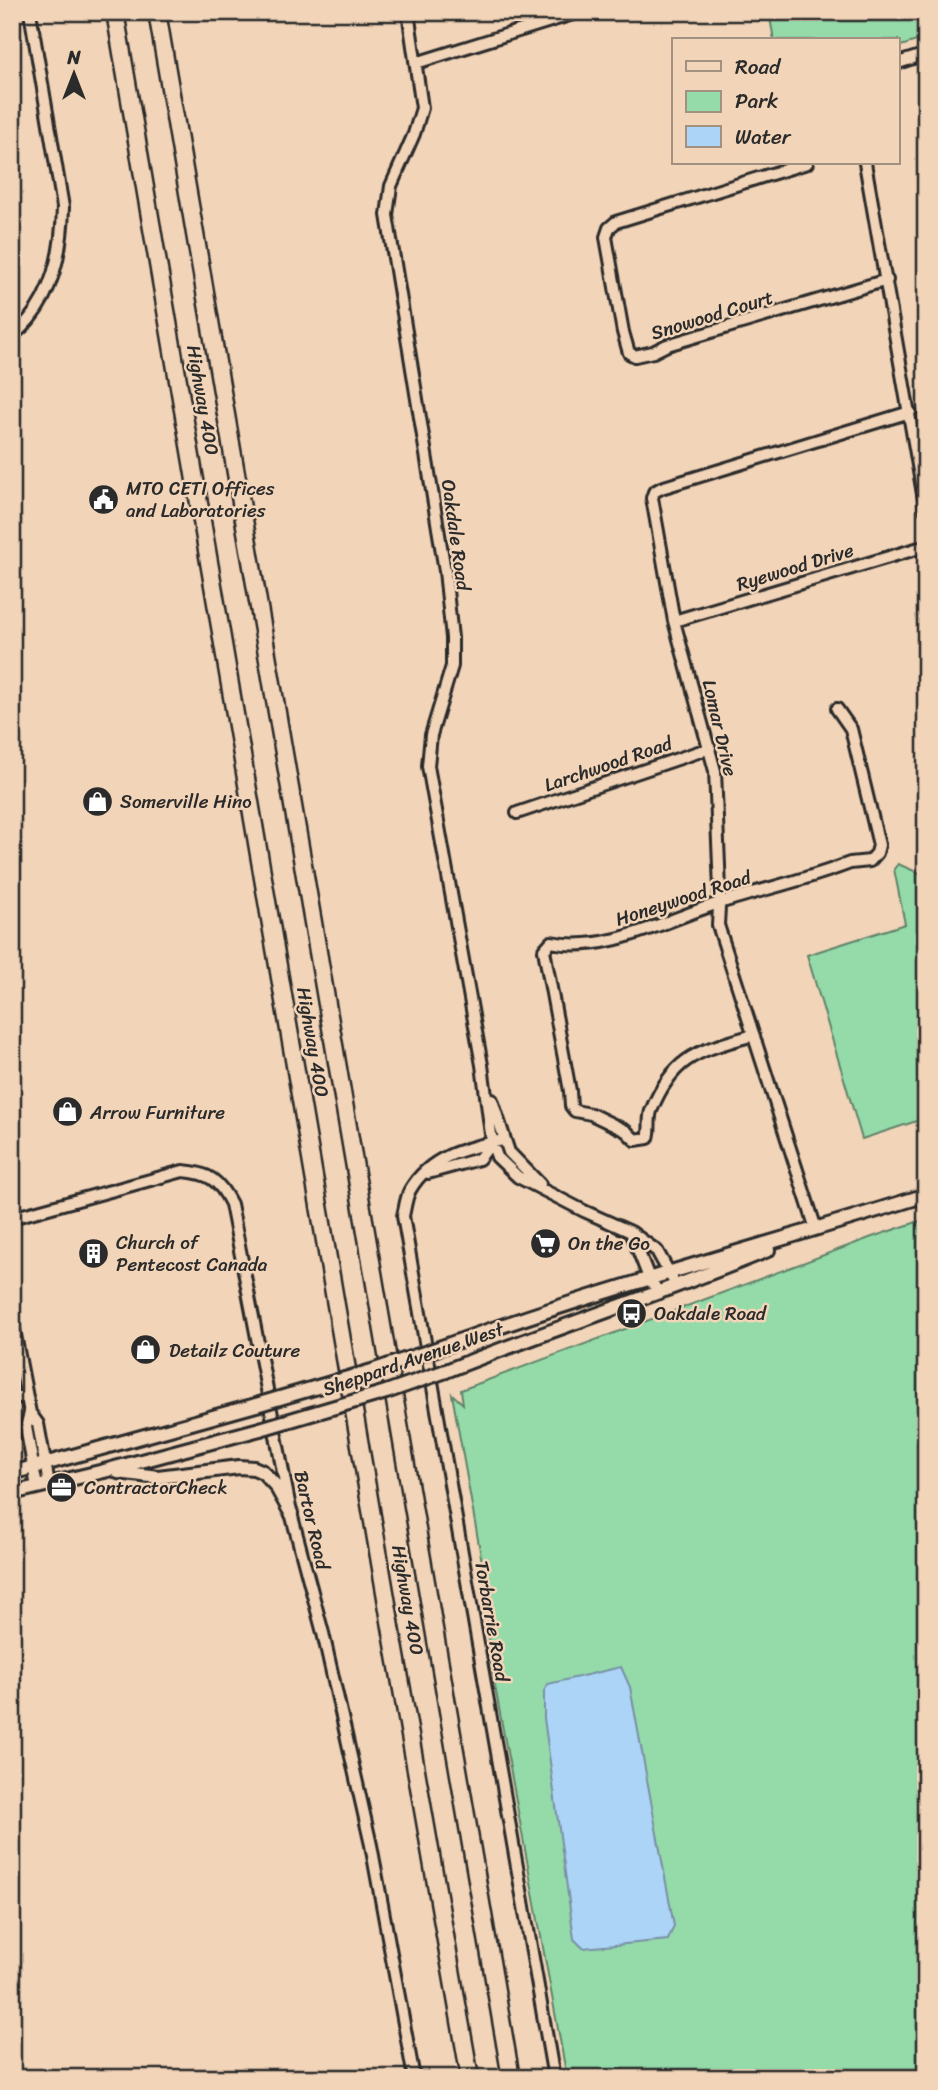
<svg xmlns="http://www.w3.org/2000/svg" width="938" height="2090" font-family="Sriracha,sans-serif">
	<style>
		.green { fill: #94dba9; stroke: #60836a; stroke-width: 2 }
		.water { fill: #acd4f6; stroke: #7890a5; stroke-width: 2 }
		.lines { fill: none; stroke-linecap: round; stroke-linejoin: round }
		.minor-casing { stroke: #2b2b2b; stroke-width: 16 }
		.major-casing { stroke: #2b2b2b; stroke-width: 18 }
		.highway-casing { stroke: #2b2b2b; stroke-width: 21 }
		.minor { stroke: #f2d4b8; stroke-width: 10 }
		.major { stroke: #f2d4b8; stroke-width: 12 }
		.highway { stroke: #f2d4b8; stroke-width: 16 }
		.major-bridge-casing { stroke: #2b2b2b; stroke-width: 18; stroke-linecap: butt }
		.major-bridge { stroke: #f2d4b8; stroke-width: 12 }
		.labels { text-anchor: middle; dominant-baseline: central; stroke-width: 5; stroke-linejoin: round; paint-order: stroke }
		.street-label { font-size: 19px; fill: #2b2b2b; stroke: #f2d4b8 }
		.poi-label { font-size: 19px; fill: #2b2b2b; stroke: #f2d4b8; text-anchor: start }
	</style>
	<rect width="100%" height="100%" fill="#f2d4b8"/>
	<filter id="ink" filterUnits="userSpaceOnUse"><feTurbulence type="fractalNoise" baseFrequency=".0143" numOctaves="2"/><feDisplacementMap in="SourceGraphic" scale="14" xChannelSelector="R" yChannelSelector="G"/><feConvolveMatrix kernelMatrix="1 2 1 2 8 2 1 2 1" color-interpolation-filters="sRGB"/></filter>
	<g filter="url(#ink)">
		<path class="green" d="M769 12H926V38L898 47V40H774Z
			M898 864 926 876V1118L862 1139 807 955 905 924 894 869Z
			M926 1219V2078H567L490 1659 487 1590 452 1394 463 1404 461 1390 875 1236Z"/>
		<path class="water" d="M621 1667 630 1687 674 1926 668 1940 583 1948 574 1939 544 1718V1691L548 1684Z"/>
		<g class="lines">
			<defs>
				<path id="minor" d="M408 12 422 108 414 134 391 186 387 215 445 571 452 638V666L431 735 428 766 482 1065 492 1142 497 1157 518 1177 584 1211 631 1232 657 1251 672 1278
					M416 63 579 12
					M898 63 926 54
					M807 163 616 222 609 228 606 237 623 332 629 353 635 356 653 352 667 345 887 280
					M865 163 926 511
					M12 336C51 306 62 253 63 207L30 12
					M674 621 926 546
					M517 813 710 748
					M753 1035C700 1051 674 1054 651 1111 648 1121 651 1129 648 1138L635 1140 626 1131 591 1114 575 1111 571 1106 570 1091 544 950 551 942C609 954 667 919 722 902 764 889 809 879 850 863L870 861 877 853 879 845 851 729 837 709
					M492 1100 509 1152 540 1184
					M503 1140C467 1148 430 1155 410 1190 406 1197 405 1208 403 1216L554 2078
					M428 1173 479 1159 492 1142
					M12 1218 183 1171C209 1173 219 1180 231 1204L291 1513 323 1633 371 1845 414 2078
					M816 1229 718 925 720 889 715 771 674 621 652 498 654 492 661 488 910 412
					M631 1232 649 1278 659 1293
					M12 1319 30 1413 38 1424 49 1484
					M12 1399 26 1395
					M30 1413 26 1427 37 1487"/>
				<path id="major" d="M442 1347C601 1289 764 1246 926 1195
					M446 1371C553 1328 662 1294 768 1250
					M118 1472 158 1477 239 1467 254 1468 263 1472 276 1486 291 1513
					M12 1473 256 1405
					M12 1493 104 1471 260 1429"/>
				<path id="highway" d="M115 12 391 1627 470 2078
					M157 12 511 2078"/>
			</defs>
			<use href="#minor" class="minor-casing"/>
			<use href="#major" class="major-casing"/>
			<use href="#highway" class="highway-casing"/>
			<use href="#minor" class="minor"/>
			<use href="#major" class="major"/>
			<use href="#highway" class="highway"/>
			<defs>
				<path id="major-bridge" d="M256 1405 372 1371 442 1347
					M260 1429 386 1392 446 1371"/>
			</defs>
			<use href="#major-bridge" class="major-bridge-casing"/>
			<use href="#major-bridge" class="major-bridge"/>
		</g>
	</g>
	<defs>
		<symbol id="civic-disc" viewBox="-11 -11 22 22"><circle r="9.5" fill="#2b2b2b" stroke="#f2d4b8"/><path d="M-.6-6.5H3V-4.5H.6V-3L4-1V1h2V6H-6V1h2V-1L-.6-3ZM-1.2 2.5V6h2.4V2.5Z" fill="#fff"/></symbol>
		<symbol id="shop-disc" viewBox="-11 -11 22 22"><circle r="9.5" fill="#2b2b2b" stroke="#f2d4b8"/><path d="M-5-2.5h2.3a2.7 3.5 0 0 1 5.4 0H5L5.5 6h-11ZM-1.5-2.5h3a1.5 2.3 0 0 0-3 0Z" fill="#fff"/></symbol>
		<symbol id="supermarket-disc" viewBox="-11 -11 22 22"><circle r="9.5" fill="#2b2b2b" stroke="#f2d4b8"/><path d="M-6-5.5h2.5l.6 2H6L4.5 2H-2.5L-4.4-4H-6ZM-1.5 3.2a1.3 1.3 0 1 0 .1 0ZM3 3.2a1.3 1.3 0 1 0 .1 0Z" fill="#fff"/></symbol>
		<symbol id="building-disc" viewBox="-11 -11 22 22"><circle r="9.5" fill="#2b2b2b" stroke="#f2d4b8"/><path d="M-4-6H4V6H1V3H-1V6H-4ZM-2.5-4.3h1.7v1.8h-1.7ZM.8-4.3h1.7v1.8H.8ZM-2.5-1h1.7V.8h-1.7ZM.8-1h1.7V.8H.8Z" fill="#fff"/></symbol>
		<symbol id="bus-disc" viewBox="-11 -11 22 22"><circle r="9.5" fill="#2b2b2b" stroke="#f2d4b8"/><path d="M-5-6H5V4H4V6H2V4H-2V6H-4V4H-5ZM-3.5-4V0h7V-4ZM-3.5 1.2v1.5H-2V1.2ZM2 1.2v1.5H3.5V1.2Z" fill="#fff"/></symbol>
		<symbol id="office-disc" viewBox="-11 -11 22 22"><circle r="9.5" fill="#2b2b2b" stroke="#f2d4b8"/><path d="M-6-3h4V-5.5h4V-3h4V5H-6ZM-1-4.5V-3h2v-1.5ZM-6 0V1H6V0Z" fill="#fff"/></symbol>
	</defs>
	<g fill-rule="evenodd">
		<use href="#civic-disc" x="86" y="482" width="35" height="35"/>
		<use href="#shop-disc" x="80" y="784" width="35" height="35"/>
		<use href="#shop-disc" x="50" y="1094" width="35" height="35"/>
		<use href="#supermarket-disc" x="528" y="1226" width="35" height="35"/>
		<use href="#building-disc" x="76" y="1236" width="35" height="35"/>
		<use href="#bus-disc" x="614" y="1296" width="35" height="35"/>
		<use href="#shop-disc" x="128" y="1332" width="35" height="35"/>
		<use href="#office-disc" x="44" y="1470" width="35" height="35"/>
	</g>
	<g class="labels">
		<g class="street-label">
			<text transform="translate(712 315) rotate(-17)">Snowood Court</text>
			<text transform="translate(203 400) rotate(80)">Highway 400</text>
			<text transform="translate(456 535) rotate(82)">Oakdale Road</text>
			<text transform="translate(795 567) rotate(-17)">Ryewood Drive</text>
			<text transform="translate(720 728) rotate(77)">Lomar Drive</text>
			<text transform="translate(608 764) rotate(-19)">Larchwood Road</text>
			<text transform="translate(683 898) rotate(-18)">Honeywood Road</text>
			<text transform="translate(313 1042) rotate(80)">Highway 400</text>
			<text transform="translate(413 1359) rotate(-19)">Sheppard Avenue West</text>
			<text transform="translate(312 1520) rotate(77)">Bartor Road</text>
			<text transform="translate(408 1600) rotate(80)">Highway 400</text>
			<text transform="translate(492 1621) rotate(80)">Torbarrie Road</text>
		</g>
		<g class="poi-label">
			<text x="126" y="488">MTO CETI Offices<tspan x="126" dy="22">and Laboratories</tspan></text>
			<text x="120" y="801">Somerville Hino</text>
			<text x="90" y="1112">Arrow Furniture</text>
			<text x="116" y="1242">Church of<tspan x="116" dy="22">Pentecost Canada</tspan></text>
			<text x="568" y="1243">On the Go</text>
			<text x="654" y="1313">Oakdale Road</text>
			<text x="169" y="1350">Detailz Couture</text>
			<text x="84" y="1487">ContractorCheck</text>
		</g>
	</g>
	<rect width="938" height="2090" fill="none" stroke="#f2d4b8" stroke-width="42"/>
	<rect x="21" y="21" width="896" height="2048" fill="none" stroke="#2b2b2b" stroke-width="2.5" filter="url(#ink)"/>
	<rect x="672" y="38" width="228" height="126" fill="#f2d4b8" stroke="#a29080" stroke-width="2"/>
	<rect x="686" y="61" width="35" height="10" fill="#f2d4b8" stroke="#a29080" stroke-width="2"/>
	<text x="735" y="74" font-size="21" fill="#2b2b2b">Road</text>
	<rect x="686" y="91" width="35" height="21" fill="#94dba9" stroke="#a29080" stroke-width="2"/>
	<text x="735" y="108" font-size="21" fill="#2b2b2b">Park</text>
	<rect x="686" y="126" width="35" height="21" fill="#acd4f6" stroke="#a29080" stroke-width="2"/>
	<text x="735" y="144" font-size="21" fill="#2b2b2b">Water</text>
	<g transform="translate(74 74)" stroke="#f2d4b8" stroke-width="5" paint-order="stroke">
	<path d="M0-5L12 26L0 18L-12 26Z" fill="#2b2b2b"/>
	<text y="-10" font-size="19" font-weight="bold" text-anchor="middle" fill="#2b2b2b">N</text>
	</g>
</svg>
